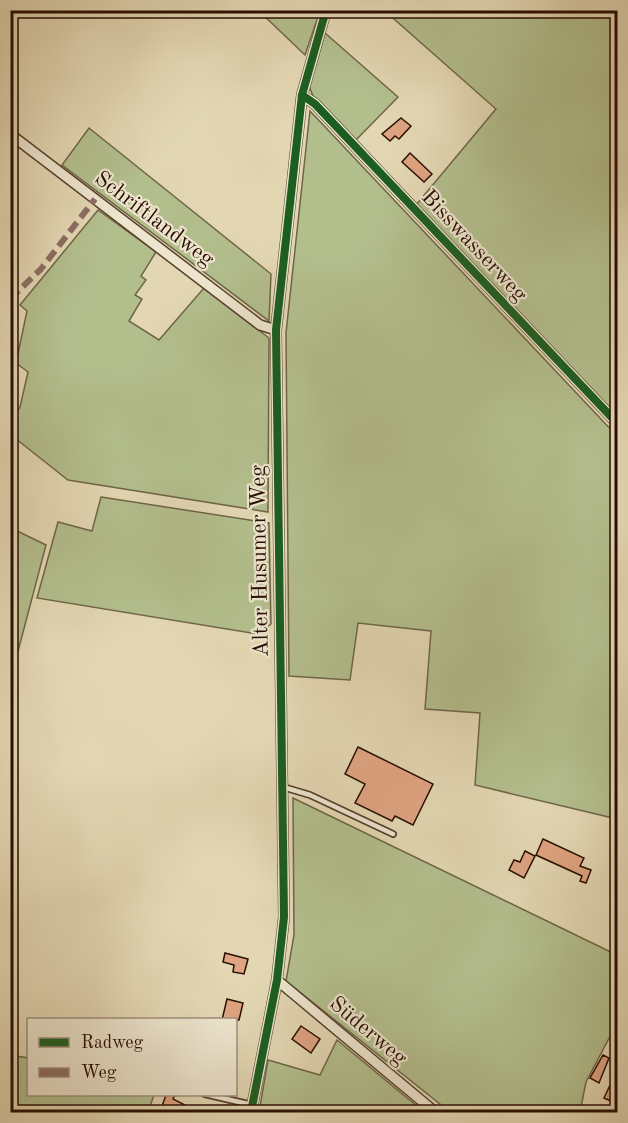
<svg xmlns="http://www.w3.org/2000/svg" width="628" height="1123" font-family="'Old Standard TT',serif">
	<style>
		.green { fill: #b3be8d; stroke: #6e6647; stroke-width: 1.5 }
		.building { fill: #dfa482; stroke: #280d01; stroke-width: 1.5 }
		.lines { fill: none; stroke-linecap: round; stroke-linejoin: round }
		.service-casing { stroke: #57402e; stroke-width: 8 }
		.minor-casing { stroke: #57402e; stroke-width: 12 }
		.service { stroke: #ede5ce; stroke-width: 4.5 }
		.minor { stroke: #ede5ce; stroke-width: 9 }
		.quiet { stroke: #8d6e63; stroke-width: 6; stroke-dasharray: 12 6; stroke-linecap: butt }
		.cycleway-casing { stroke: #ede5ce; stroke-width: 11 }
		.cycleway { stroke: #1b5e20; stroke-width: 8 }
		.labels { text-anchor: middle; dominant-baseline: central; stroke-width: 4.5; stroke-linejoin: round; paint-order: stroke }
		.street-label { font-size: 22px; fill: #280d01; stroke: #ede5ce }
	</style>
	<rect width="100%" height="100%" fill="#e3d7b3"/>
	<filter id="stains"><feTurbulence type="fractalNoise" baseFrequency=".00333" numOctaves="4"/><feColorMatrix values="0 0 0 0 .2 0 0 0 0 .09 0 0 0 0 .02 0 0 0 .5 -.17"/></filter>
	<radialGradient id="worn" r=".72"><stop offset=".6" stop-color="#630" stop-opacity="0"/><stop offset="1" stop-color="#630" stop-opacity=".3"/></radialGradient>
	<path class="green" d="M259 11H320L305 55Z
		M385 11H617V417L416 205 496 109Z
		M325 33 398 97 356 140 314 98 309 86Z
		M310 111 617 436V819L475 785 480 713 425 709 431 631 358 623 350 680 289 676 286 333Z
		M89 128 271 274 269 321 62 165Z
		M98 210 156 252 141 276 146 280 135 295 142 299 129 321 159 340 204 288 269 338 268 512 68 480 11 435V421L20 407 28 372 16 363 27 311 20 305Z
		M101 497 269 523 271 624 258 634 37 598 58 522 92 531Z
		M11 528 46 545 11 678V527Z
		M293 798 617 955V1023L586 1082 580 1112H450L286 981 294 935Z
		M337 1040 424 1112H259L268 1060 320 1075Z
		M10 1055 28 1058V1094L154 1095 148 1112H11Z"/>
	<path class="building" d="M401 118 411 126 399 139 395 136 390 141 382 134Z
		M410 153 432 174 424 182 402 162Z
		M358 747 433 784 413 825 395 816 392 821 355 803 365 784 345 774Z
		M543 839 584 858 580 866 591 870 586 883 580 881 582 876 536 855Z
		M525 851 535 856 524 878 509 870 514 860 520 862Z
		M225 953 248 959 244 974 233 972 234 965 223 962Z
		M227 999 243 1003 239 1020H222Z
		M301 1026 320 1039 311 1053 292 1039Z
		M603 1055 609 1058 599 1083 590 1078Z
		M612 1081 618 1084V1104L604 1098Z
		M166 1095H175L173 1099 185 1105 182 1113 161 1109Z"/>
	<g class="lines">
		<defs>
			<path id="service" d="M283 787 310 795 393 834
				M205 1094 252 1105"/>
			<path id="minor" d="M302 95 315 104 618 424
				M10 134 260 325 276 330
				M277 980 435 1112
				M251 1112 277 980 284 917 276 330 302 95 326 10"/>
		</defs>
		<use href="#service" class="service-casing"/>
		<use href="#minor" class="minor-casing"/>
		<use href="#service" class="service"/>
		<use href="#minor" class="minor"/>
		<path class="quiet" d="M10 299 41 269 95 199"/>
		<defs>
			<path id="cycleway" d="M302 95 315 104 618 424
				M251 1112 277 980 284 917 276 330 302 95 326 10"/>
		</defs>
		<use href="#cycleway" class="cycleway-casing"/>
		<use href="#cycleway" class="cycleway"/>
	</g>
	<g class="labels">
		<g class="street-label">
			<text transform="translate(154 219) rotate(37)">Schriftlandweg</text>
			<text transform="translate(474 246) rotate(47)">Bisswasserweg</text>
			<text transform="translate(260 561) rotate(-91)">Alter Husumer Weg</text>
			<text transform="translate(368 1031) rotate(40)">Süderweg</text>
		</g>
	</g>
	<rect width="628" height="1123" fill="none" stroke="#e3d7b3" stroke-width="36"/>
	<rect x="12" y="12" width="604" height="1099" fill="none" stroke="#280d01" stroke-width="3"/>
	<rect x="18" y="18" width="592" height="1087" fill="none" stroke="#280d01" stroke-width="1.5"/>
	<rect x="27" y="1018" width="210" height="78" fill="#ede5ce" stroke="#9e8f7c" stroke-width="1.5"/>
	<rect x="39" y="1038" width="30" height="9" fill="#1b5e20" stroke="#9e8f7c" stroke-width="1.5"/>
	<text x="81" y="1048" font-size="18" fill="#280d01">Radweg</text>
	<rect x="39" y="1068" width="30" height="9" fill="#8d6e63" stroke="#9e8f7c" stroke-width="1.5"/>
	<text x="81" y="1078" font-size="18" fill="#280d01">Weg</text>
	<rect width="100%" height="100%" filter="url(#stains)"/>
	<rect width="100%" height="100%" fill="url(#worn)"/>
</svg>
